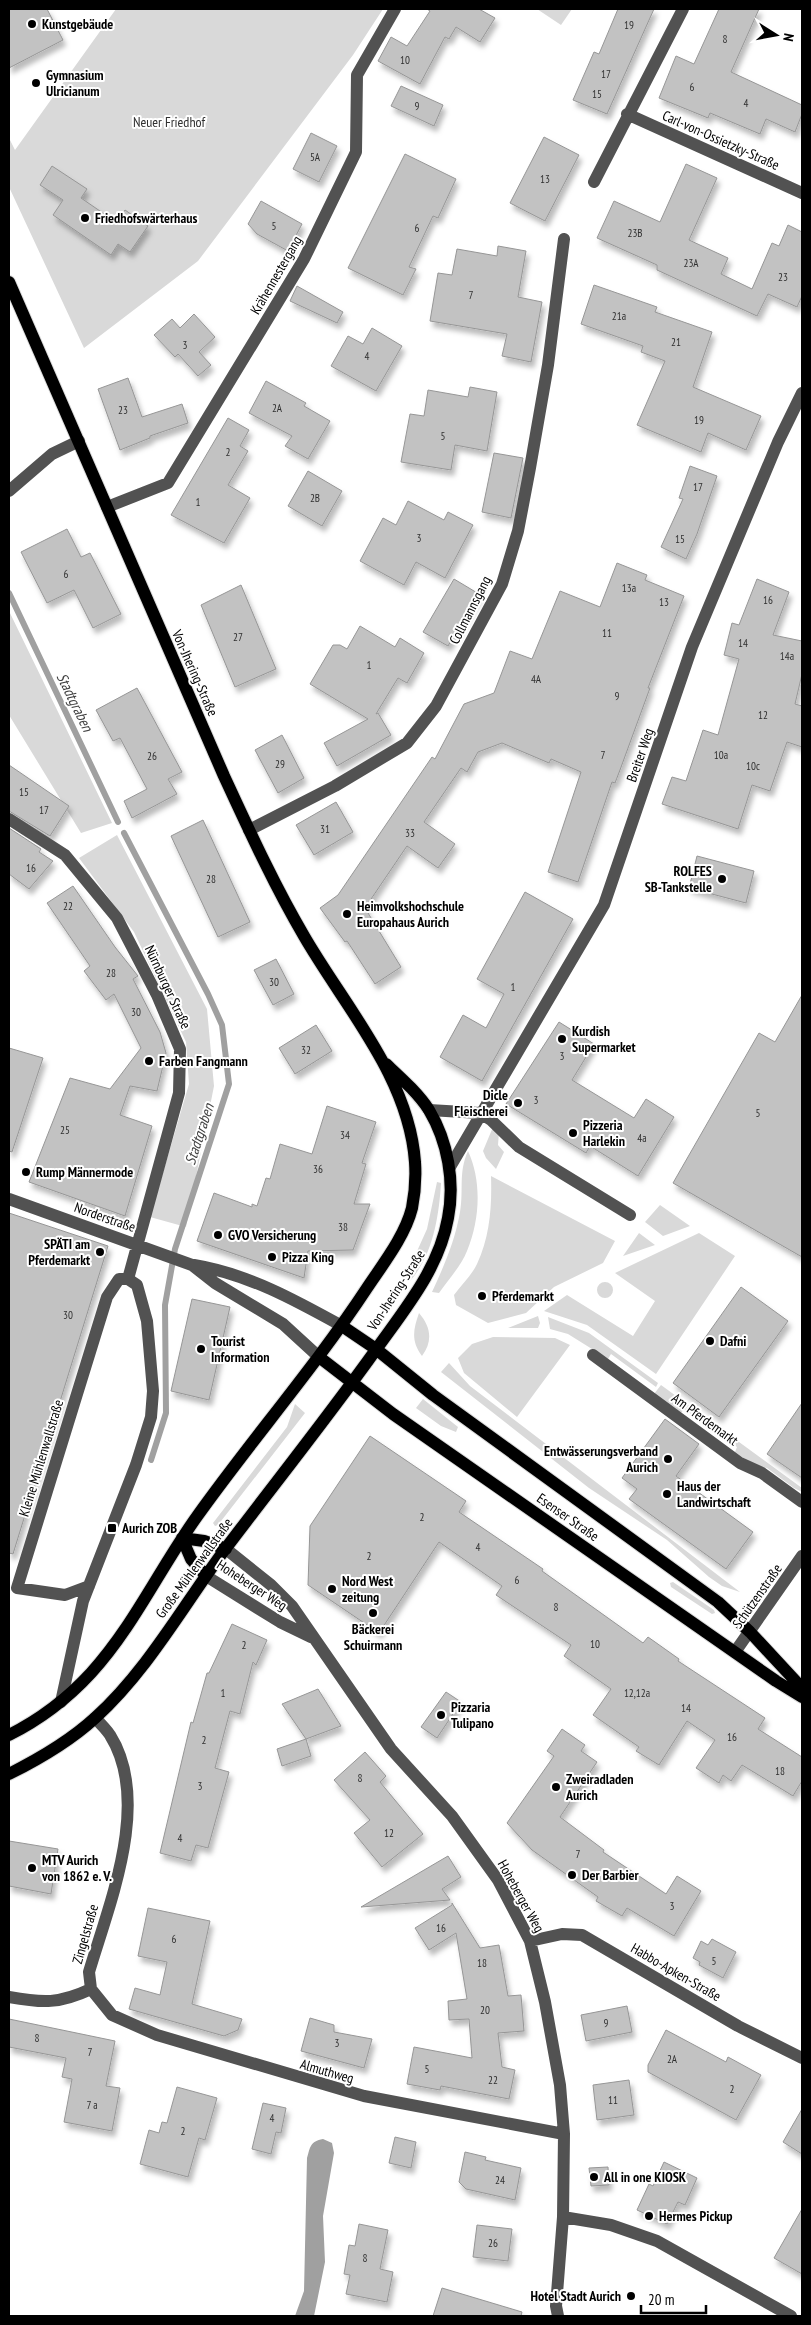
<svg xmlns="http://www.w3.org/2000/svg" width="811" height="2325" font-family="'PT Sans Narrow',sans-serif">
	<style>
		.green { fill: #d9d9d9 }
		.water { fill: #a0a0a0 }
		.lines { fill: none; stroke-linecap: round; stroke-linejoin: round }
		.stream { stroke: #a0a0a0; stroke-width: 6 }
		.building { fill: #c2c2c2; stroke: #969696; filter: url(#shadow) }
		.major-casing { stroke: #dbdbdb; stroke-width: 14 }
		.minor { stroke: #525252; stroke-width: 12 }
		.major { stroke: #000; stroke-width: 12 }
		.poi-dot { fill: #000; stroke: #fff; stroke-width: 2 }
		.labels { text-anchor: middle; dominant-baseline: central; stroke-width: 4; stroke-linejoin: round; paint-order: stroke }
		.number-label { font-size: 11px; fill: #303030 }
		.poi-label { font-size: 14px; font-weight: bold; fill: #000; stroke: #fff; text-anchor: start }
		.park-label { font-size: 14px; fill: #303030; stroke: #fff }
		.street-label { font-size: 14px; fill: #000; stroke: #fff }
		.water-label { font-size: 15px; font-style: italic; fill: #414141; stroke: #fff }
	</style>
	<defs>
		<filter id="shadow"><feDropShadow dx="3" dy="5.5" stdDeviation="2.5" flood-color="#0004"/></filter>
	</defs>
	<rect width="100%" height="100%" fill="#fff"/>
	<path class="green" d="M116 9H383L353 55 198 261 84 348 9 187V138L15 150Z
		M537 9H572L561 25Z
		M9 611 112 823 81 833 9 715Z
		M117 835 207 1009 214 1086 186 1227 150 1217 189 1084 186 1042 134 932 79 858Z
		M493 1127 499 1132 498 1145 504 1152 496 1169 486 1158 483 1151Z
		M468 1151C482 1181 480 1220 467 1251 461 1266 448 1280 439 1293L432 1292C444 1266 455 1241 460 1212 464 1190 458 1173 468 1151Z
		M491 1176 615 1241 603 1263 554 1287 526 1313 488 1323 456 1305 454 1295C461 1285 472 1275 477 1264 490 1236 492 1206 491 1176Z
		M437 1182 441 1183C439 1216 433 1255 410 1281L405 1278 427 1229Z
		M660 1205 690 1226 663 1236 645 1222Z
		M639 1233 655 1245 623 1256Z
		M699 1233 735 1256 656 1374 587 1325 544 1311 567 1295 633 1336 655 1301 615 1273Z
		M597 1290a8 8 0 1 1 16 0a8 8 0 1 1-16 0Z
		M419 1313C431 1327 433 1341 422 1356 411 1341 413 1330 419 1313Z
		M538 1316 540 1323 538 1328H508Z
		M548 1317 589 1333 658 1383 656 1387 611 1354 608 1359 568 1334 550 1329Z
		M493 1337 555 1338 570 1345 517 1417 464 1373 458 1358 472 1344Z
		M449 1363 470 1386 740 1592 722 1586 709 1577 667 1540 589 1488 441 1372Z
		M661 1385 802 1488V1492L794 1488 767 1468 752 1464 735 1452 737 1447 684 1409 681 1413 654 1394Z
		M423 1399 458 1427 456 1432 441 1426 416 1408Z
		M295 1404 305 1413 218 1525 215 1526 213 1523 287 1427Z
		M673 1582 714 1610 715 1613 712 1614 671 1587 670 1583Z"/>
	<path class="water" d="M323 2139 332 2143 334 2153 323 2216 325 2262 314 2316H295L304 2291 307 2158C310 2148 310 2141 323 2139Z"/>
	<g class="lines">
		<path class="stream" d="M9 593 118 822
			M124 833 208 994 222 1025 229 1084 175 1249 165 1305 166 1413 151 1460"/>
	</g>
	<path class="building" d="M9 9H47L63 40 9 68Z
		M427 9H479L495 18 480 42 456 27 449 39 445 37 420 84 378 61 391 37 407 46 430 11Z
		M618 9H654L607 114 573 100 594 52 599 54Z
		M719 9H759L731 72 802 105V114L795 132 766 119 760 134 710 113 708 118 659 98 676 56 694 64Z
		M401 86 443 105 434 126 391 106Z
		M311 133 337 146 319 182 293 169Z
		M544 137 579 155 545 221 510 203Z
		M405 154 456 179 438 218 433 216 409 267 416 269 403 295 348 268Z
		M686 164 717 178 689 240 728 258 721 274 752 289 772 243 779 246 788 225 802 232V296L797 307 768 294 757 316 657 270V265L597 238 614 201 660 222Z
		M52 166 87 189 81 198 116 222 125 210 148 226 130 252 118 244 111 255 53 215 63 200 40 185Z
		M261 201 302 224 288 251 257 234 248 224Z
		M498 246 526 251 518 297 542 302 531 362 502 356 507 334 430 321 438 273 452 275 457 249 497 256Z
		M594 285 657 307 655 312 712 332 693 387 761 416 746 450 708 433 701 452 637 425 665 361 641 352 643 346 581 324Z
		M297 286 343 312 337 323 290 301Z
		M194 314 215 337 199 352 211 365 198 376 178 354 175 357 154 335 172 319 180 328Z
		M372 328 402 346 376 391 331 366 348 336 363 344Z
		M128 378 142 417 182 404 188 423 150 436V438L120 450 98 389Z
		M266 381 306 403 304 406 330 421 308 459 285 446 292 436 249 413Z
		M470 387 497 392 487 451 455 445 451 470 401 462 410 414 424 416 428 390 468 397Z
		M228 418 249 430 240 446 248 451 228 485 250 498 224 543 171 515Z
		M494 453 523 458 511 518 482 512Z
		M690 466 717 476 697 534 686 559 661 547 683 499 679 498Z
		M308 471 342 491 322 526 288 506Z
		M408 501 444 520 448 512 473 525 445 578 416 562 404 585 360 561 383 518 396 525Z
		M67 529 81 557 90 553 121 614 93 628 74 590 47 603 21 552Z
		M617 563 647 575 645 580 684 596 648 688H650L620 770 615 783 612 782 578 882 548 872 581 772 551 759 549 763 502 743 478 752 467 772 461 768 424 822 455 844 438 868 407 846 365 908 401 967 375 984 347 941 345 942 320 908 338 895 432 757 435 759 464 704 494 693 510 651 532 659 560 591 600 607Z
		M454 579 479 594 448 646 423 632Z
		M757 579 789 592 773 635 802 641V674L795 704 802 706V747L787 742 770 791 752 785 738 829 662 804 672 777 686 781 703 730 718 735 739 659 724 655 732 623 739 625Z
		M241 585 276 669 235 687 201 605Z
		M360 626 395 647 400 638 424 653 407 683 398 678 376 714 378 713 391 735 337 766 324 743 368 719 310 684 333 645H340L347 649Z
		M137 688 182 772 168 779 177 794 132 818 124 801 147 789 120 738 113 741 96 710Z
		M282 735 304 778 278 793 255 750Z
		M9 765 69 806 50 836 9 811Z
		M336 802 353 832 314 855 296 825Z
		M203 820 250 922 218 937 171 836Z
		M9 828 41 849 39 852 53 861 29 889 9 874Z
		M697 856 754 871 746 903 689 888Z
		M73 886 115 947 138 976 133 979 160 1032 166 1053 157 1091 130 1086 120 1115 152 1126 125 1216 29 1182 70 1078 110 1089 141 1048 114 994 106 1000 84 971 90 966 47 903Z
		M525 892 573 919 482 1081 440 1057 463 1015 486 1028 504 994 477 979Z
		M276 959 294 994 273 1005 254 970Z
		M802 995V1257L673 1183 759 1033 775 1042Z
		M559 1022 594 1044 572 1080 634 1118 646 1099 674 1117 638 1176 590 1146 586 1153 506 1104Z
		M316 1025 332 1051 295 1074 279 1048Z
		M9 1048 43 1058 12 1152 9 1151Z
		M327 1106 376 1122 362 1163 366 1164 354 1204H370L353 1250 308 1251 304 1278 197 1241 214 1193 252 1207V1204L257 1206 266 1178 270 1179 280 1144 312 1154Z
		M9 1213 108 1246 13 1554 9 1553Z
		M741 1287 788 1321 719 1417 673 1383Z
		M192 1299 230 1307 209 1400 171 1391Z
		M802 1403V1478L767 1454Z
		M665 1419 699 1444 676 1476 753 1532 726 1569 629 1499 637 1489 622 1478Z
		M370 1436 466 1501 459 1512 543 1569 542 1571 580 1598 643 1643 648 1637 679 1659 678 1661 765 1718 758 1729 802 1757V1781L793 1796 742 1765 731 1781 723 1775 719 1783 696 1768 715 1740 687 1721 659 1765 636 1751 639 1747 593 1715 611 1689 564 1656 571 1645 496 1595 502 1586 439 1542 379 1633 308 1585 310 1526Z
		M232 1624 267 1640 256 1665 253 1662 240 1714 230 1711 215 1768 229 1772 208 1848 196 1845 191 1861 160 1853 191 1722 193 1723 207 1673H209Z
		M318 1689 341 1726 306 1739 282 1704Z
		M446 1692 461 1702 437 1738 421 1727Z
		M562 1729 585 1745 581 1751 597 1762 560 1817 604 1850 603 1852 666 1894 677 1876 701 1891 674 1936 627 1908 622 1916 596 1901 598 1897 532 1850 507 1823 554 1756 547 1751Z
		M306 1739 311 1756 282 1766 277 1749Z
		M365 1752 386 1776 380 1782 423 1834 382 1867 354 1833 370 1820 334 1780Z
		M9 1841 58 1849 51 1894 9 1886Z
		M448 1856 461 1877 442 1889 450 1900 361 1907Z
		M452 1903 480 1948 499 1945 508 1996 521 1995 524 2031 498 2033 502 2067 515 2070 509 2099 441 2086 440 2090 407 2084 414 2047 472 2058 469 2019 449 2020 448 2001 467 1999 456 1933 429 1950 415 1928 452 1905Z
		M148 1908 210 1921 192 2004 242 2019 238 2030 224 2036 129 2009 135 1988 160 1995 167 1962 138 1956Z
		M712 1939 736 1952 723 1978 699 1965 700 1962 693 1958 701 1941 708 1945Z
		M627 2006 632 2032 586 2041 581 2015Z
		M310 2018 334 2025V2032L372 2039 364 2068 301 2051Z
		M9 2019 115 2041 106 2086 120 2088 112 2131 64 2122 72 2079 62 2077 66 2058 9 2047Z
		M666 2030 726 2062 728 2057 761 2075 736 2120 648 2072V2065Z
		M629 2080 634 2115 597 2120 593 2085Z
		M177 2087 217 2098 205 2140 199 2138 188 2177 140 2164 149 2130 159 2133 162 2122 167 2123Z
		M263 2103 286 2108 281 2133 276 2132 271 2154 252 2149Z
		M802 2109V2154L783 2142Z
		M395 2137 416 2142 411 2168 389 2163Z
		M465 2152 486 2157 485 2160 521 2168 515 2200 466 2189 459 2182Z
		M664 2162 697 2178 685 2205 678 2202 667 2224 637 2210 649 2184 653 2186Z
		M608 2167 609 2185 591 2186 589 2168Z
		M802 2209V2274L774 2258Z
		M359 2224 388 2230 380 2269 393 2272 387 2302 346 2294 350 2275 344 2274 349 2245 355 2246Z
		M477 2225 512 2229 508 2261 473 2257Z
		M442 2288 522 2312 521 2316H433Z"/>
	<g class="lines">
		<defs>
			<path id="major" d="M9 282 224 776C249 830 274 885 304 936 345 1007 409 1077 415 1162 416 1177 415 1193 412 1208 405 1236 383 1264 367 1288 315 1367 253 1438 198 1515 161 1566 134 1626 91 1673 68 1698 39 1720 9 1735
				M342 1326 376 1349 433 1395 718 1602 750 1632 802 1688
				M319 1357 393 1414 776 1681 802 1697
				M182 1538 204 1541 226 1549
				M182 1538 191 1559 206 1576
				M9 1774C39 1759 70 1741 95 1718 148 1670 184 1604 226 1548 276 1482 327 1418 375 1351 404 1310 439 1269 448 1218 455 1182 448 1142 429 1110 418 1093 401 1078 386 1064"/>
		</defs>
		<use href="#major" class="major-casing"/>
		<path class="minor" d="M627 114 802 193
			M594 182 683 9
			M9 491 52 454 79 441
			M107 507 168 483 304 259 356 152 357 75 395 9
			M9 819 65 855 117 918 157 995 180 1049 179 1093 128 1279
			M249 830 335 786 407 743 436 706 502 584 518 531 530 468 548 365 564 239
			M429 1110 480 1113 491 1120 519 1147 630 1215
			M450 1167 604 905 692 647 778 442 802 393
			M9 1199 192 1265 215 1283 283 1324 319 1357
			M194 1265C248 1274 295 1300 342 1326
			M593 1355 740 1463 762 1473 802 1502
			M226 1549 271 1585 292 1606 391 1749 452 1816 498 1880 530 1941 545 2002 560 2085 564 2134 563 2217 556 2306 558 2316
			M206 1576 280 1622 311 1637
			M735 1652 802 1556
			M61 1702 83 1601 136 1465 151 1417 153 1391 147 1321 137 1285 128 1279H119L107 1297 17 1588 65 1595 89 1586
			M95 1718C100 1723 106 1729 110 1735 152 1802 109 1904 89 1972L91 1989 112 2015 157 2035 364 2096 564 2134
			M530 1941 562 1934 582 1935 738 2026 802 2058
			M9 1997C43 2003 59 2004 91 1989
			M563 2217 611 2225 657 2241 791 2316"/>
		<use href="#major" class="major"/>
	</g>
	<g class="poi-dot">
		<circle cx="32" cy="24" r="5"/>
		<circle cx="36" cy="83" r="5"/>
		<circle cx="85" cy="218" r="5"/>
		<circle cx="722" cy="879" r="5"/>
		<circle cx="347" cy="914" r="5"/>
		<circle cx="562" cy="1039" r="5"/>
		<circle cx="149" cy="1061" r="5"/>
		<circle cx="518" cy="1103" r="5"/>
		<circle cx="573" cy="1133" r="5"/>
		<circle cx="26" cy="1172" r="5"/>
		<circle cx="218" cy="1235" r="5"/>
		<circle cx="100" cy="1252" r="5"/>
		<circle cx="272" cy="1257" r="5"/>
		<circle cx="482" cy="1296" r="5"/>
		<circle cx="710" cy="1341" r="5"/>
		<circle cx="201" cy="1349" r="5"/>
		<circle cx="668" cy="1459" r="5"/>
		<circle cx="667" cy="1494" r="5"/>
		<rect x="107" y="1523" width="10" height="10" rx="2.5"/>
		<circle cx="332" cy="1589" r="5"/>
		<circle cx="373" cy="1613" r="5"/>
		<circle cx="441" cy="1715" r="5"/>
		<circle cx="556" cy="1787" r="5"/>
		<circle cx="32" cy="1868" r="5"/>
		<circle cx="572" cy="1875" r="5"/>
		<circle cx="594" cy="2177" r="5"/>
		<circle cx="649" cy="2216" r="5"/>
		<circle cx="631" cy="2296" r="5"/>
	</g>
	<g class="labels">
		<g class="number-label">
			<text x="629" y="25">19</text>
			<text x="725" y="39">8</text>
			<text x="405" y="60">10</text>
			<text x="606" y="74">17</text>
			<text x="692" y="87">6</text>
			<text x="597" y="94">15</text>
			<text x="746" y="103">4</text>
			<text x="417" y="106">9</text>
			<text x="315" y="157">5A</text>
			<text x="545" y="179">13</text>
			<text x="274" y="226">5</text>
			<text x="417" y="228">6</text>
			<text x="635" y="233">23B</text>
			<text x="691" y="263">23A</text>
			<text x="783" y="277">23</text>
			<text x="471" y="295">7</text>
			<text x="619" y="316">21a</text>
			<text x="676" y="342">21</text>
			<text x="185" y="345">3</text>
			<text x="367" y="356">4</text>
			<text x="277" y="408">2A</text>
			<text x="123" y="410">23</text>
			<text x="699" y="420">19</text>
			<text x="443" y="436">5</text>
			<text x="228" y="452">2</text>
			<text x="698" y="487">17</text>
			<text x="315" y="498">2B</text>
			<text x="198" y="502">1</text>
			<text x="419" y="538">3</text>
			<text x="680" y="539">15</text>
			<text x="66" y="574">6</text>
			<text x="629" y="588">13a</text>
			<text x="768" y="600">16</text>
			<text x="664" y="602">13</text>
			<text x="607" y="633">11</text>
			<text x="238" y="637">27</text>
			<text x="743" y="643">14</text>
			<text x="787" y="656">14a</text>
			<text x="369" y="665">1</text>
			<text x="536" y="679">4A</text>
			<text x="617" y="696">9</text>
			<text x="763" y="715">12</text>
			<text x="603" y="755">7</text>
			<text x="721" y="755">10a</text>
			<text x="152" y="756">26</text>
			<text x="280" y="764">29</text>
			<text x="753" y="766">10c</text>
			<text x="24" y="792">15</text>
			<text x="44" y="810">17</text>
			<text x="325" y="829">31</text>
			<text x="410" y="833">33</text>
			<text x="31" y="868">16</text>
			<text x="211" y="879">28</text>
			<text x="68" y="906">22</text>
			<text x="111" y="973">28</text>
			<text x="274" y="982">30</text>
			<text x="513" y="987">1</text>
			<text x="136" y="1012">30</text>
			<text x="306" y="1050">32</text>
			<text x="562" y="1056">3</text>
			<text x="536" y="1100">3</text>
			<text x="758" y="1113">5</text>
			<text x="65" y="1130">25</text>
			<text x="345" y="1135">34</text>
			<text x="642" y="1138">4a</text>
			<text x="318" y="1169">36</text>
			<text x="343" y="1227">38</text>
			<text x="68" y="1315">30</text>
			<text x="422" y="1517">2</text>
			<text x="478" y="1547">4</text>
			<text x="369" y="1556">2</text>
			<text x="517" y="1580">6</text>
			<text x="556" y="1607">8</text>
			<text x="595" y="1644">10</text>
			<text x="244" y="1645">2</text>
			<text x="223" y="1693">1</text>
			<text x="637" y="1693">12,12a</text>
			<text x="686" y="1708">14</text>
			<text x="732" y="1737">16</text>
			<text x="204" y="1740">2</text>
			<text x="780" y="1771">18</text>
			<text x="360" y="1778">8</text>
			<text x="200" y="1786">3</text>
			<text x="389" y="1833">12</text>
			<text x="180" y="1838">4</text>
			<text x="578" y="1854">7</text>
			<text x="672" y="1906">3</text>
			<text x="441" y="1928">16</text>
			<text x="174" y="1939">6</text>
			<text x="714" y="1961">5</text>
			<text x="482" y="1963">18</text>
			<text x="485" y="2010">20</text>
			<text x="606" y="2023">9</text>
			<text x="37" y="2038">8</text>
			<text x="337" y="2043">3</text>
			<text x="90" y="2052">7</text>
			<text x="672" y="2059">2A</text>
			<text x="427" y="2069">5</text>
			<text x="493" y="2080">22</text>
			<text x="732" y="2089">2</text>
			<text x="613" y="2100">11</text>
			<text x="92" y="2105">7 a</text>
			<text x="272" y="2118">4</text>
			<text x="183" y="2131">2</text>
			<text x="500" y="2180">24</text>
			<text x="493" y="2243">26</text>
			<text x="365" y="2258">8</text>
		</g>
		<g class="poi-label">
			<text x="42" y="24">Kunstgebäude</text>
			<text x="46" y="75">Gymnasium<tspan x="46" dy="16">Ulricianum</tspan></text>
			<text x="95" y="218">Friedhofswärterhaus</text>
			<text x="712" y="871" text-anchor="end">ROLFES<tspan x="712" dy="16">SB-Tankstelle</tspan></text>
			<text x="357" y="906">Heimvolkshochschule<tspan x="357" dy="16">Europahaus Aurich</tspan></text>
			<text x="572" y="1031">Kurdish<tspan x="572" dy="16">Supermarket</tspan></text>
			<text x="159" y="1061">Farben Fangmann</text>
			<text x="508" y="1095" text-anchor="end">Dicle<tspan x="508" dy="16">Fleischerei</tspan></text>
			<text x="583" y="1125">Pizzeria<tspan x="583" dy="16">Harlekin</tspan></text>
			<text x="36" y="1172">Rump Männermode</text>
			<text x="228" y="1235">GVO Versicherung</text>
			<text x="90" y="1244" text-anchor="end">SPÄTI am<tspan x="90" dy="16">Pferdemarkt</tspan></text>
			<text x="282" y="1257">Pizza King</text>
			<text x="492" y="1296">Pferdemarkt</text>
			<text x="211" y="1341">Tourist<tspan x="211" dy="16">Information</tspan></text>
			<text x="720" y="1341">Dafni</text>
			<text x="658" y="1451" text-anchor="end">Entwässerungsverband<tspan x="658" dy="16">Aurich</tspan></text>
			<text x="677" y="1486">Haus der<tspan x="677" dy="16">Landwirtschaft</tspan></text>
			<text x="122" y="1528">Aurich ZOB</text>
			<text x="342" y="1581">Nord West<tspan x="342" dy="16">zeitung</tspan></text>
			<text x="373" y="1629" text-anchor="middle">Bäckerei<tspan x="373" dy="16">Schuirmann</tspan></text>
			<text x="451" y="1707">Pizzaria<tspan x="451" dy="16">Tulipano</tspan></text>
			<text x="566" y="1779">Zweiradladen<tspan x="566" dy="16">Aurich</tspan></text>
			<text x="42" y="1860">MTV Aurich<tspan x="42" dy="16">von 1862 e. V.</tspan></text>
			<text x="582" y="1875">Der Barbier</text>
			<text x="604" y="2177">All in one KIOSK</text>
			<text x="659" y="2216">Hermes Pickup</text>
			<text x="621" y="2296" text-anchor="end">Hotel Stadt Aurich</text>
		</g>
		<g class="park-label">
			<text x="169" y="122">Neuer Friedhof</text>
		</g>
		<g class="street-label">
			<text transform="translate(721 140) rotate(24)">Carl-von-Ossietzky-Straße</text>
			<text transform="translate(276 275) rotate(-60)">Krähennestergang</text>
			<text transform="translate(470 610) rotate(-63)">Collmannsgang</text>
			<text transform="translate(195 673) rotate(66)">Von-Jhering-Straße</text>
			<text transform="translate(640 755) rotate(-71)">Breiter Weg</text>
			<text transform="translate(168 987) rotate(65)">Nürnburger Straße</text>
			<text transform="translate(105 1217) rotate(19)">Norderstraße</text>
			<text transform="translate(396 1290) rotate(-57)">Von-Jhering-Straße</text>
			<text transform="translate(705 1419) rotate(36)">Am Pferdemarkt</text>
			<text transform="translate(41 1458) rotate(-73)">Kleine Mühlenwallstraße</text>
			<text transform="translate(568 1517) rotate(35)">Esenser Straße</text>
			<text transform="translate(194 1568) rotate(-54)">Große Mühlenwallstraße</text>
			<text transform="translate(252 1585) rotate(33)">Hoheberger Weg</text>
			<text transform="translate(757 1596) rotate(-55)">Schützenstraße</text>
			<text transform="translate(521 1896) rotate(61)">Hoheberger Weg</text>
			<text transform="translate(85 1934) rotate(-74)">Zingelstraße</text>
			<text transform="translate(676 1972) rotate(30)">Habbo-Apken-Straße</text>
			<text transform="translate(327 2071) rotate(16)">Almuthweg</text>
		</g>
		<g class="water-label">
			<text transform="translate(75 702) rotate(64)">Stadtgraben</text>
			<text transform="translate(199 1134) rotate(-72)">Stadtgraben</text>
		</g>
	</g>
	<rect width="811" height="2325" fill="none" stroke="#000000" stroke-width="20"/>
	<g transform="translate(776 35) rotate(101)" stroke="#ffffff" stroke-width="4" paint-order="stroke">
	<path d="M0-4L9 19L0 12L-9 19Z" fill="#000000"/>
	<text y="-8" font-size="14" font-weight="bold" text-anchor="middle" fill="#000000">N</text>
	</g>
	<path d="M641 2305v8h65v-8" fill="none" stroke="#000000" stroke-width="2.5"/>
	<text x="648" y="2305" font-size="15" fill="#000000" stroke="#ffffff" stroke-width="4" paint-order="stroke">20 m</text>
</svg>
